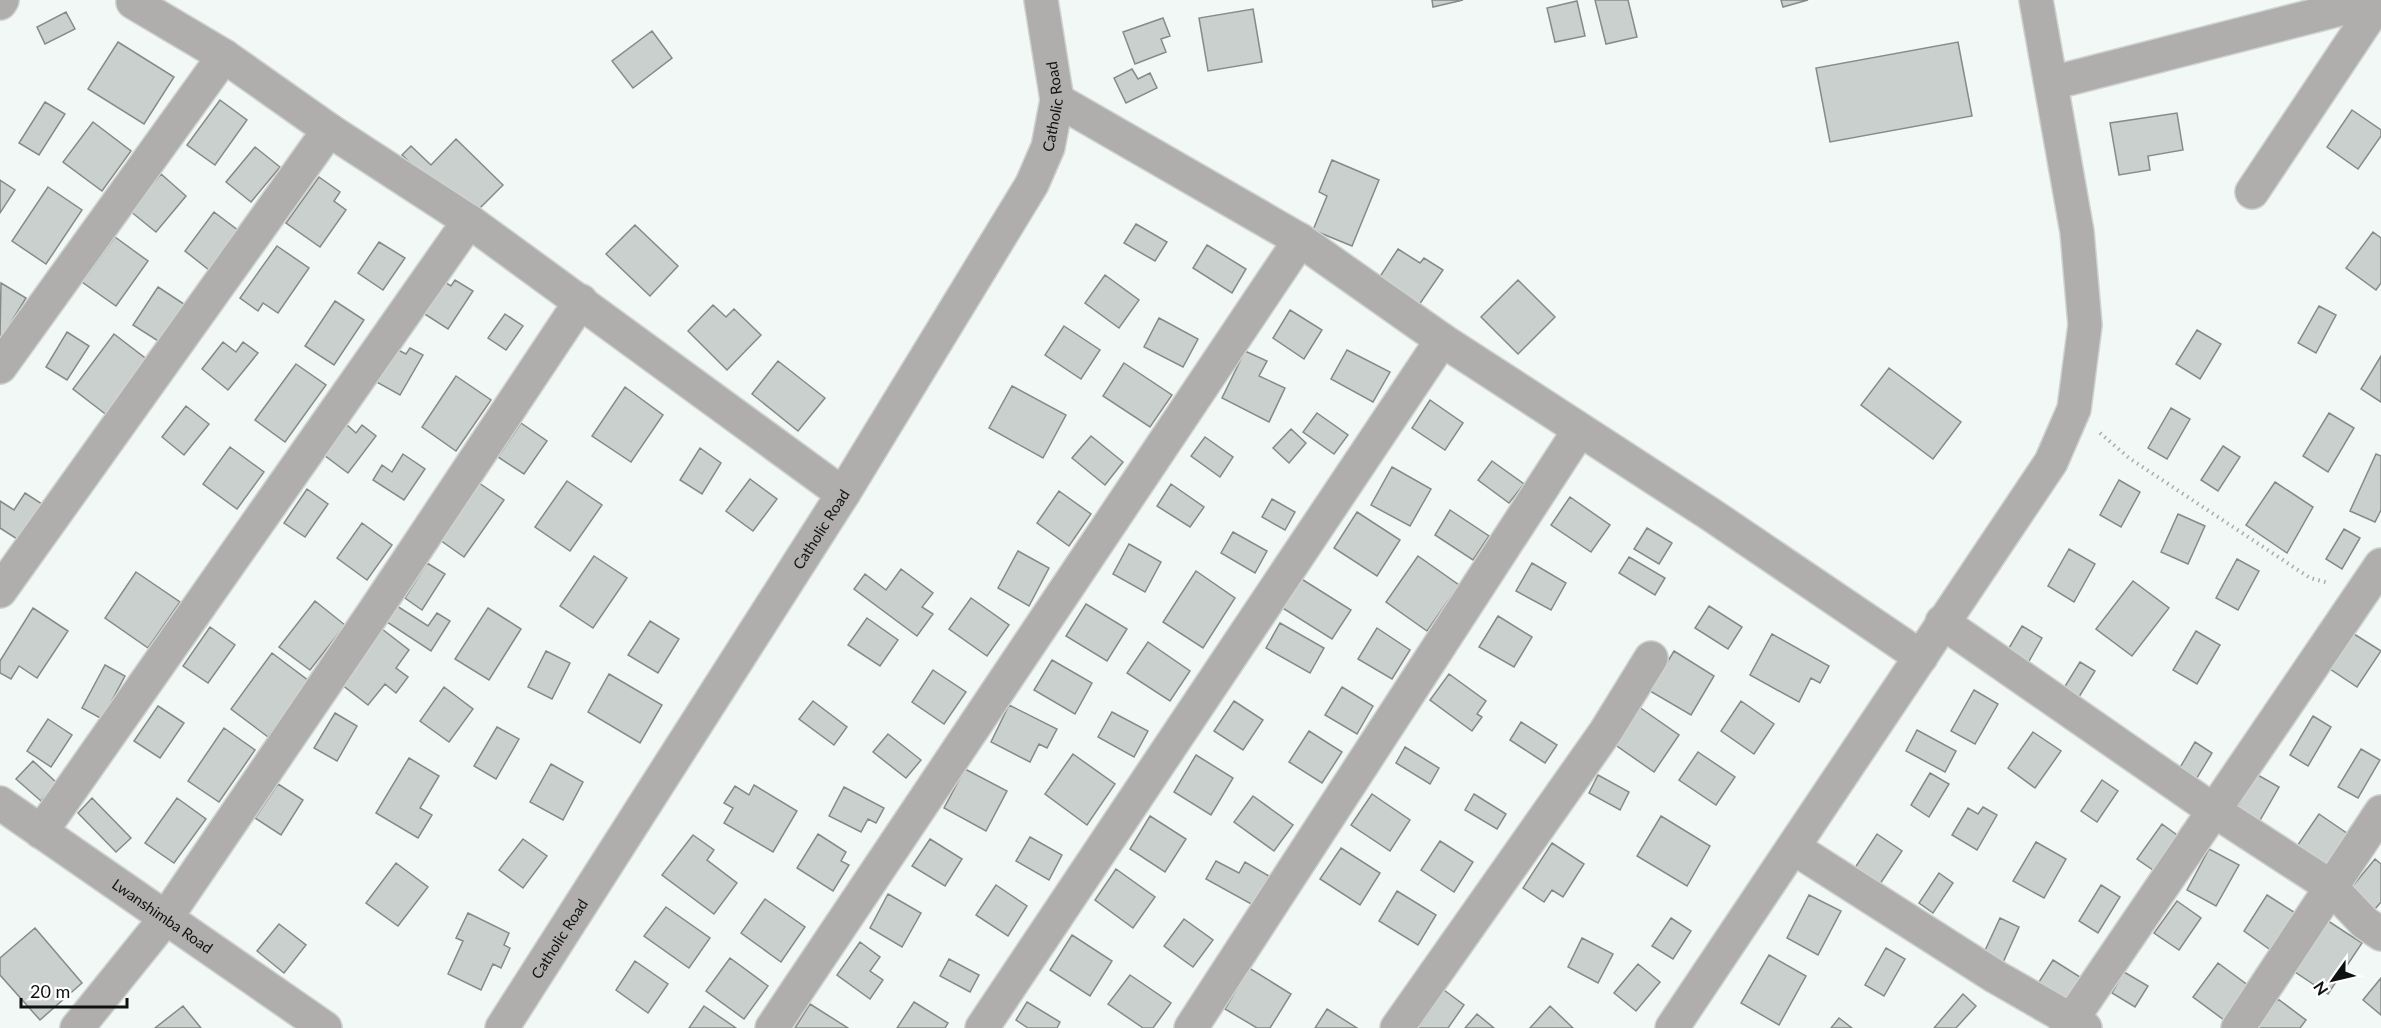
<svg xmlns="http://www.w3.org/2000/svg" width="2381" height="1028" font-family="Lato,sans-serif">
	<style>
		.building { fill: #cad0cd; stroke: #868b88; stroke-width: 1.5 }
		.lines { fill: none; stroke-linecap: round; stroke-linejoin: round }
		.minor-casing { stroke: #ced3d1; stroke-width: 36 }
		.path { stroke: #a8adab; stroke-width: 4; stroke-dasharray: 1.5 4.5; stroke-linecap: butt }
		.minor { stroke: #b0aead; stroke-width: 33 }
		.labels { text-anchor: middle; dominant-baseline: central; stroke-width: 4.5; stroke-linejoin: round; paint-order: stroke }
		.street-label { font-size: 15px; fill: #101111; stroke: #fff }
	</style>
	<rect width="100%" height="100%" fill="#f2f8f5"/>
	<path class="building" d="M1432 0H1463L1433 7Z
		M1595 0H1628L1637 37 1606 44Z
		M1781 0H1808L1783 7Z
		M1577 1 1585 36 1555 42 1547 8Z
		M1253 9 1262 62 1208 71 1199 18Z
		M66 12 75 29 45 44 37 27Z
		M1163 18 1170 36 1161 39 1166 52 1135 64 1123 32Z
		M652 31 672 58 633 88 612 61Z
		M118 42 174 77 144 124 88 89Z
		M1958 42 1972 116 1830 142 1816 68Z
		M1132 69 1138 79 1150 73 1157 88 1126 103 1114 78Z
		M220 100 247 120 215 165 187 145Z
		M45 102 65 114 39 155 19 143Z
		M2352 110 2381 130V136L2358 169 2327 147Z
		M2177 113 2183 150 2148 156 2150 170 2119 175 2110 123Z
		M93 122 131 151 102 191 63 162Z
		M456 139 503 185 469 219 402 155 411 146 431 165Z
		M255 147 280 167 251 202 226 182Z
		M1332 160 1379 180 1352 246 1313 230 1327 196 1319 192Z
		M161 174 186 196 156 232 130 211Z
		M319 177 340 192 334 201 346 210 320 247 286 223Z
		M0 180 15 190 0 213Z
		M48 187 82 210 46 264 12 241Z
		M214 212 239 231 209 270 185 251Z
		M1136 224 1167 242 1155 261 1124 243Z
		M635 225 678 266 650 296 606 254Z
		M2373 232 2381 238V283L2376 290 2346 268Z
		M115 237 148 261 116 306 82 282Z
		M379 242 405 258 383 290 358 273Z
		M1207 245 1246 269 1232 293 1193 268Z
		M277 246 309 268 278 313 263 303 258 311 240 298Z
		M1398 249 1420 263 1424 258 1443 270 1419 305 1379 278Z
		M1105 275 1139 300 1119 328 1085 303Z
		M440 279 451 286 455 280 473 291 448 329 420 311Z
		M1518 280 1555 317 1518 354 1481 317Z
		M1 283 26 298 2 337 0 336Z
		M158 287 190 308 166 346 133 325Z
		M335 301 364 320 334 365 305 346Z
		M713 305 726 317 734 309 761 335 727 370 688 331Z
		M2319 306 2336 315 2316 353 2298 343Z
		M1290 310 1322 330 1304 359 1273 338Z
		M505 314 523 326 506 350 488 338Z
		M1159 318 1198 339 1183 367 1144 347Z
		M1064 326 1100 350 1081 379 1045 355Z
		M2197 330 2221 344 2200 379 2176 364Z
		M67 332 89 346 67 380 46 367Z
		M114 334 149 361 108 416 73 389Z
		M223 342 236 352 243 342 258 353 228 390 202 369Z
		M392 347 406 354 410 348 423 355 400 395 373 380Z
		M1347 350 1390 372 1373 402 1331 379Z
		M1245 351 1267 361 1259 376 1285 388 1269 422 1222 398Z
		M2381 356V402L2361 389Z
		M778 361 825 398 798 431 752 394Z
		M1124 363 1172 395 1150 427 1103 396Z
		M296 364 326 385 285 442 255 420Z
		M1889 368 1961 422 1933 459 1861 405Z
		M456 376 491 400 456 451 422 427Z
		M1012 386 1066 415 1043 458 989 428Z
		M625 387 663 415 631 462 592 436Z
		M1430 400 1463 423 1445 450 1412 428Z
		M186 406 209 424 184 455 162 437Z
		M2171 408 2190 419 2167 459 2148 448Z
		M1317 413 1348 435 1334 454 1303 432Z
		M2329 413 2354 428 2328 472 2303 456Z
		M521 423 547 441 524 474 498 457Z
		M347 425 356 433 362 425 376 436 348 473 324 455Z
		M1291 429 1306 443 1289 463 1273 448Z
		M1091 436 1123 462 1105 485 1072 458Z
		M1205 437 1233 457 1220 477 1191 456Z
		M2223 446 2240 457 2218 491 2201 480Z
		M230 447 264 472 237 509 203 484Z
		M700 448 721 463 702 494 680 480Z
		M403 454 425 469 404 500 373 480 382 465 392 472Z
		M2376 454 2381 456V510L2375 522 2350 511Z
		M1492 461 1524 484 1509 503 1478 480Z
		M1392 467 1431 489 1410 526 1371 505Z
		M750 479 777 499 753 531 726 511Z
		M2119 480 2140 492 2121 527 2100 515Z
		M567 481 602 505 570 551 535 527Z
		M2275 482 2313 507 2287 553 2246 525Z
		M479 483 504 500 464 557 440 540Z
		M1171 484 1204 507 1190 527 1157 506Z
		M307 489 328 504 305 537 284 523Z
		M1059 491 1091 514 1069 546 1037 523Z
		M25 493 42 504 20 541 0 528V501L14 510Z
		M1570 497 1610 525 1591 552 1551 525Z
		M1272 499 1295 512 1285 530 1262 517Z
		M1450 510 1489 536 1473 560 1435 535Z
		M1357 512 1400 540 1377 576 1334 548Z
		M2178 514 2205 526 2188 564 2161 552Z
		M362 523 392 545 367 580 337 558Z
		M1647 528 1672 543 1659 564 1634 549Z
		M2344 529 2360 538 2342 569 2326 559Z
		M1233 532 1267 551 1255 573 1221 553Z
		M1129 544 1161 562 1145 592 1113 574Z
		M2069 549 2095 564 2074 602 2048 586Z
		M1018 551 1049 568 1029 606 998 588Z
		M594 556 627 578 593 628 560 606Z
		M1418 556 1459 585 1427 631 1386 602Z
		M1629 557 1665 578 1655 595 1619 573Z
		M2237 559 2259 571 2238 610 2216 598Z
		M427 563 445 574 422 610 405 598Z
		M1532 563 1566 583 1551 610 1516 591Z
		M901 569 933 593 922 607 933 614 917 636 854 589 865 574 886 590Z
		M1196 571 1235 598 1203 648 1163 622Z
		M136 572 180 602 148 648 105 618Z
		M1300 578 1351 610 1332 639 1281 607Z
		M2133 581 2169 608 2132 656 2096 629Z
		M971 598 1009 625 987 656 949 629Z
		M315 601 345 625 310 670 279 647Z
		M1086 604 1127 629 1107 661 1066 636Z
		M397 606 428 626 437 613 450 621 431 651 387 622Z
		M1709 606 1742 627 1728 649 1695 628Z
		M33 608 68 631 37 678 19 666 11 679 0 673V661Z
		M488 608 521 629 489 680 455 659Z
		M1498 616 1532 637 1514 667 1479 647Z
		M867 618 898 640 880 666 848 645Z
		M650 621 679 639 658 673 628 655Z
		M1280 623 1324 648 1310 673 1266 648Z
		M2022 626 2042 638 2024 670 2003 658Z
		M210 627 235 645 208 683 183 666Z
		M1377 628 1410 650 1392 679 1358 659Z
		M382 629 409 650 396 668 408 677 396 693 385 684 368 705 341 684Z
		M2196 631 2220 645 2197 684 2173 670Z
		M1772 634 1829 666 1820 683 1811 678 1799 702 1750 675Z
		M2354 634 2381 651 2357 687 2330 669Z
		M1148 642 1190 671 1170 701 1127 673Z
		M546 651 570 663 552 699 528 687Z
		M1674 651 1714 676 1691 715 1650 691Z
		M272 653 309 681 268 737 231 709Z
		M1052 660 1092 683 1075 714 1034 690Z
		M2080 662 2095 671 2074 705 2059 696Z
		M105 665 125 676 102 719 82 708Z
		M933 670 966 692 944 724 912 702Z
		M609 674 662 705 640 743 588 712Z
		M1449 674 1486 701 1477 714 1482 717 1472 731 1430 700Z
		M444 687 473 709 449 742 420 721Z
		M1342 687 1373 706 1357 734 1325 715Z
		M1974 690 1998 704 1975 744 1951 731Z
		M813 701 847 727 834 745 799 719Z
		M1234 701 1263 720 1243 750 1214 731Z
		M1741 701 1774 724 1754 754 1721 731Z
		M1009 705 1057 729 1047 748 1039 744 1030 762 991 742Z
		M158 706 184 723 160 758 134 741Z
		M1639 707 1679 735 1654 772 1614 744Z
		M1112 712 1148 731 1134 757 1098 737Z
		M335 713 357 726 337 761 314 748Z
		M2313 716 2331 727 2308 766 2290 755Z
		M48 719 72 735 51 767 27 751Z
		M1521 722 1557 745 1545 763 1510 740Z
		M497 727 519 739 496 779 474 766Z
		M224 728 255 750 219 802 188 781Z
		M1917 730 1956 751 1945 772 1906 751Z
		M1309 731 1342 752 1322 783 1289 762Z
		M2033 732 2061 751 2035 788 2008 768Z
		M888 734 921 760 906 778 873 752Z
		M2195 742 2212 753 2192 786 2175 776Z
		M1405 747 1439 768 1430 784 1396 763Z
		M2361 749 2380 760 2358 798 2338 787Z
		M1698 752 1735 777 1716 805 1679 780Z
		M1073 754 1115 784 1087 825 1045 794Z
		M1196 755 1233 778 1211 815 1174 792Z
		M409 758 439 776 420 808 432 815 418 838 376 813Z
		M33 761 57 783 41 801 16 779Z
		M551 764 583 782 563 820 530 802Z
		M965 769 1007 791 986 831 944 808Z
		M1930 773 1949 784 1929 817 1911 805Z
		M2256 774 2279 787 2255 829 2232 817Z
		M1598 775 1629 792 1620 810 1589 793Z
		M2102 780 2118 791 2097 822 2081 811Z
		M278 784 303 800 281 835 255 818Z
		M754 785 797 811 773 852 724 823 733 808 724 803 735 786 749 795Z
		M844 787 884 808 876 823 868 819 861 832 829 816Z
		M1372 794 1410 820 1390 851 1351 825Z
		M1474 794 1506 814 1497 829 1465 810Z
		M1253 796 1293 825 1274 851 1234 822Z
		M92 798 131 838 116 852 78 813Z
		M177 798 206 819 174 863 145 843Z
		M1983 807 1997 815 1977 850 1952 835 1968 808 1978 814Z
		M2319 814 2348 834 2322 872 2293 852Z
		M1150 816 1186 839 1165 872 1130 849Z
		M1661 816 1710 846 1687 886 1637 856Z
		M2162 824 2181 838 2156 872 2137 859Z
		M818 834 846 852 841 861 849 865 833 891 797 868Z
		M1877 834 1902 851 1876 890 1851 874Z
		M693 835 714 850 707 860 737 883 714 914 662 875Z
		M1030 837 1062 855 1049 880 1016 861Z
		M523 839 547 856 523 888 499 870Z
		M930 839 962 859 945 886 912 866Z
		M1440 841 1473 862 1454 892 1421 870Z
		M2036 842 2066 859 2044 898 2013 881Z
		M1552 843 1584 864 1563 897 1552 890 1544 902 1523 888Z
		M1341 848 1380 873 1360 905 1320 879Z
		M2209 849 2239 865 2216 906 2187 890Z
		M2375 859 2381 864V902L2375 909 2351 888Z
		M1216 861 1239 873 1245 862 1269 876 1253 905 1206 879Z
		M396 863 428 887 398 926 366 903Z
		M1116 869 1155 897 1133 928 1095 900Z
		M1939 873 1953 883 1933 913 1919 903Z
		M996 885 1027 906 1008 936 976 915Z
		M2101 885 2120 897 2098 933 2079 921Z
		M1397 891 1436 915 1418 945 1379 921Z
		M888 894 921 913 902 947 870 928Z
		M1809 895 1841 911 1818 955 1787 938Z
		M2267 895 2297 914 2272 951 2244 931Z
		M765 899 805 927 781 962 741 933Z
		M2177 901 2201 918 2179 950 2154 933Z
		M666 907 710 938 689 968 644 936Z
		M468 913 509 933 504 945 510 948 501 968 493 964 481 990 448 974 463 941 456 938Z
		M2322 917 2362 943 2328 994 2289 968Z
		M1671 918 1691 931 1673 959 1652 946Z
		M2000 918 2019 927 2001 967 1982 957Z
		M1184 919 1213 940 1193 967 1164 946Z
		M279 924 306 945 284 973 257 951Z
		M35 928 82 983 40 1020 0 975V958Z
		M1072 935 1112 961 1090 996 1050 970Z
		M1582 938 1613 954 1598 983 1568 967Z
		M860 942 880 957 870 971 883 980 870 999 837 975Z
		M1886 948 1905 959 1884 996 1865 985Z
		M1769 955 1806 976 1779 1025 1741 1003Z
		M730 958 768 986 744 1019 706 991Z
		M949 959 979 975 970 992 940 976Z
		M2053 960 2080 977 2065 1002 2037 985Z
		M635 961 668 984 648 1013 616 990Z
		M2218 963 2249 986 2224 1020 2193 997Z
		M1638 964 1660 982 1636 1011 1614 993Z
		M1249 968 1291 994 1270 1028H1257L1225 1009Z
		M2124 972 2148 986 2135 1007 2112 993Z
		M1130 975 1171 1003 1153 1028H1143L1108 1004Z
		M2381 978V1015L2363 1000Z
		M1444 990 1464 1005 1448 1028H1418Z
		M1963 994 1976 1006 1956 1028H1934Z
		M2278 999 2306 1020 2300 1028H2256Z
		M914 1002 948 1023 945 1028H897Z
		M1027 1002 1060 1022 1057 1028H1028L1016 1020Z
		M810 1004 848 1028H795Z
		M183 1006 201 1028H155Z
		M704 1006 736 1028H689Z
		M1550 1006 1573 1028H1530Z
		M1327 1009 1357 1028H1315Z
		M1477 1014 1494 1028H1465Z
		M1839 1018 1852 1028H1831Z"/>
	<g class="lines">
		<defs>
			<g id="minor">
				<path d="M133 2 224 56 329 130 469 221 843 494"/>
				<path d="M0 3 2 0"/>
				<path d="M2052 83 2375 0"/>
				<path d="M1057 100 1300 240 1442 340 1710 514 1921 657"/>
				<path d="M2252 192 2380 0"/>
				<path d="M0 367 224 56"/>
				<path d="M0 591 329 130"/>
				<path d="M1942 622 2213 810 2330 886 2365 923 2381 934"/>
				<path id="s1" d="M0 803 325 1028"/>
				<path d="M41 832 469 221"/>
				<path d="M1794 848 1996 977 2085 1028"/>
				<path d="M77 1028 165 919 378 606 581 301"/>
				<path id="s2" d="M502 1028 843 494 1032 184 1048 147 1057 100 1041 0"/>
				<path d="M772 1028 1300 240"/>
				<path d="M982 1028 1442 340"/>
				<path d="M1191 1028 1579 431"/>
				<path d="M1397 1028 1606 731 1651 658"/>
				<path d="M1672 1028 2051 462 2074 409 2085 325 2077 232 2036 0"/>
				<path d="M2066 1028 2381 565"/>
				<path d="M2238 1028 2381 812"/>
			</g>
		</defs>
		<use href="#minor" class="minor-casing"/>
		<path class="path" d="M2100 433 2129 458 2310 578 2329 583"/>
		<use href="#minor" class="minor"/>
	</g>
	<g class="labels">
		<g class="street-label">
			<text stroke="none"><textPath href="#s2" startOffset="1078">Catholic Road</textPath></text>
			<text stroke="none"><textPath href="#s2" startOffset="592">Catholic Road</textPath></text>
			<text stroke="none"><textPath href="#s1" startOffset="198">Lwanshimba Road</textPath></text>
			<text stroke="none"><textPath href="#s2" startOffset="106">Catholic Road</textPath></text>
		</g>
	</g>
	<g transform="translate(2333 980) rotate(236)" stroke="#ffffff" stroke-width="4.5" paint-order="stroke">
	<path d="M0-4.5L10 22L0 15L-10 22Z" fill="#101111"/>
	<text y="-9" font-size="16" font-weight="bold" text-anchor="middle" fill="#101111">N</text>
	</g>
	<path d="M21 998v9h106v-9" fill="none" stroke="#101111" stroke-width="3"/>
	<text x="30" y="998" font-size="18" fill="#101111" stroke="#ffffff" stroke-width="4.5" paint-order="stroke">20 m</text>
</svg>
